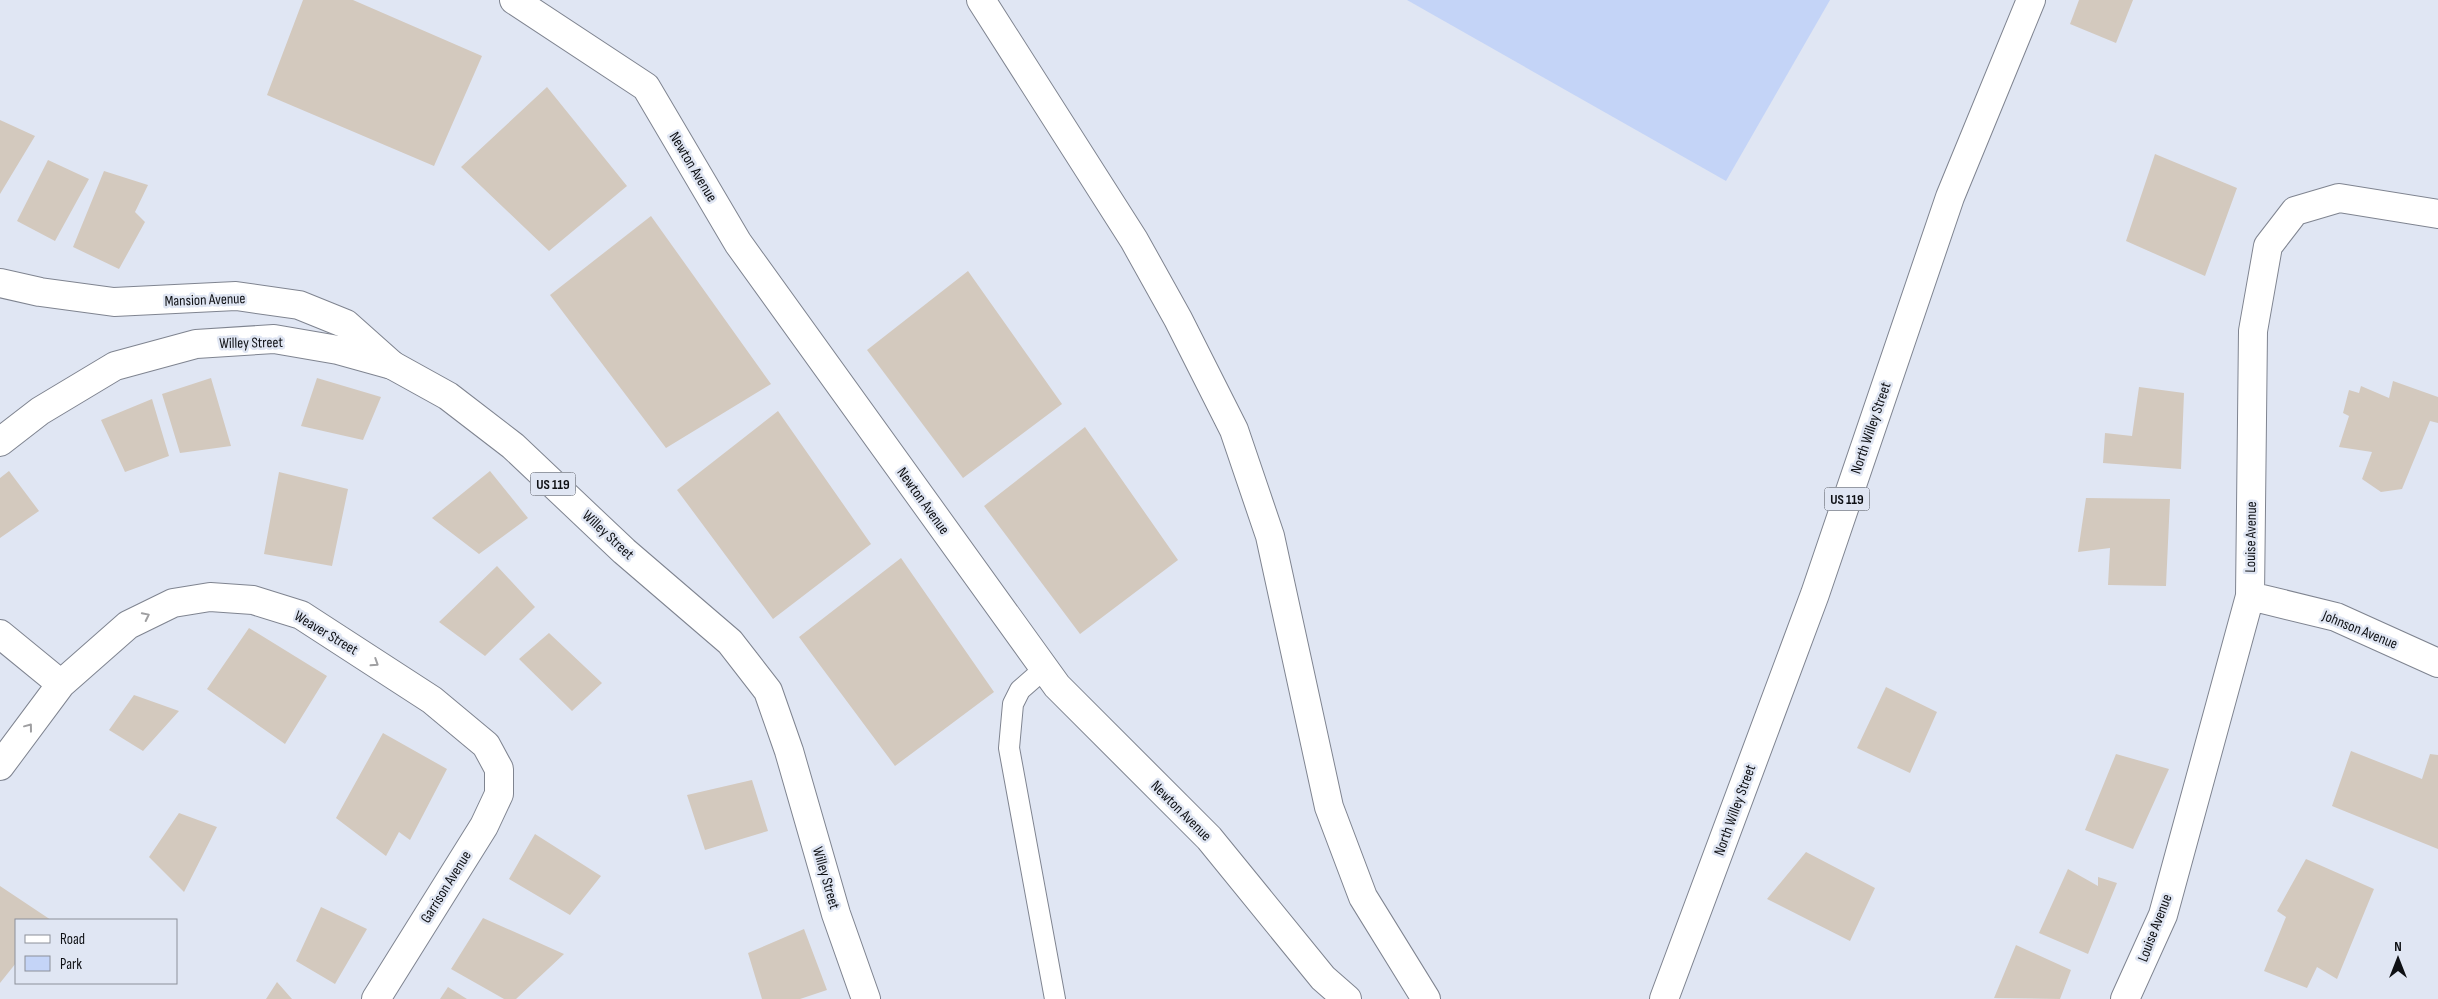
<svg xmlns="http://www.w3.org/2000/svg" width="2438" height="999" font-family="'Sofia Sans Condensed',sans-serif">
	<style>
		.green { fill: #c4d4f7 }
		.building { fill: #d3c9be }
		.lines { fill: none; stroke-linecap: round; stroke-linejoin: round }
		.service-casing { stroke: #7f8490; stroke-width: 22 }
		.minor-casing { stroke: #7f8490; stroke-width: 30 }
		.primary-casing { stroke: #7f8490; stroke-width: 30 }
		.service { stroke: #fff; stroke-width: 20 }
		.minor { stroke: #fff; stroke-width: 28 }
		.primary { stroke: #fff; stroke-width: 28 }
		.oneway { stroke: #9f9fa1 }
		.labels { text-anchor: middle; dominant-baseline: central; stroke-width: 5; stroke-linejoin: round; paint-order: stroke }
		.shield { fill: #e0e6f3; stroke: #4d5057; stroke-width: 1 }
		.shield-label { font-size: 14px; font-weight: bold; fill: #0e1014 }
		.street-label { font-size: 15px; fill: #0e1014; stroke: #e0e6f3 }
	</style>
	<rect width="100%" height="100%" fill="#e0e6f3"/>
	<path class="green" d="M1407 0H1830L1726 181Z"/>
	<path class="building" d="M303 0H353L482 56 434 166 267 95Z
		M2079 0H2133L2116 43 2070 24Z
		M547 87 627 186 549 251 461 167Z
		M0 120 35 136 0 194Z
		M2155 154 2237 188 2205 276 2126 241Z
		M48 160 89 179 55 241 17 221Z
		M104 171 148 185 135 212 145 222 119 269 73 247Z
		M651 216 771 384 666 448 550 295Z
		M968 271 1062 404 963 478 867 350Z
		M211 378 231 446 180 453 162 394Z
		M317 378 381 397 363 440 301 426Z
		M2393 381 2438 397V423L2430 421 2402 489 2381 492 2362 479 2372 452 2339 447 2349 416 2343 413 2349 390 2359 393 2361 386 2389 398Z
		M2139 387 2184 393 2181 469 2103 463 2105 433 2132 436Z
		M152 399 169 456 125 472 101 420Z
		M778 411 871 544 773 619 677 490Z
		M1085 427 1178 560 1080 634 984 506Z
		M9 471 39 511 0 538V478Z
		M490 471 528 518 479 554 432 518Z
		M279 472 348 489 332 566 264 554Z
		M2086 498 2170 499 2166 586 2108 585 2110 548 2078 552Z
		M901 558 994 692 895 766 799 637Z
		M497 566 535 607 485 656 439 622Z
		M249 628 327 676 285 744 207 689Z
		M549 633 602 683 572 711 519 659Z
		M1886 687 1937 712 1910 773 1857 748Z
		M134 695 179 711 143 751 109 730Z
		M383 733 447 769 410 840 399 832 386 856 336 818Z
		M2351 751 2422 779 2430 754 2438 755V849L2332 806Z
		M2116 754 2169 769 2133 849 2085 830Z
		M752 780 768 831 705 850 687 795Z
		M179 813 217 827 184 892 149 857Z
		M535 834 601 876 570 915 509 879Z
		M1806 852 1875 888 1850 941 1767 899Z
		M2306 859 2374 889 2337 979 2317 967 2307 988 2264 971 2286 917 2277 911Z
		M2068 869 2098 886V877L2117 883 2088 954 2039 933Z
		M0 886 51 920H16V963L0 983Z
		M321 907 367 929 335 984 296 961Z
		M483 918 564 954 516 999H504L451 969Z
		M804 929 827 990 800 999H762L748 953Z
		M2016 945 2071 970 2060 999 1994 998Z
		M277 982 292 999H266Z
		M448 987 467 999H440Z"/>
	<g class="lines">
		<defs>
			<path id="service" d="M1044 669 1020 690 1013 704 1009 748 1055 999"/>
			<path id="minor" d="M514 0 646 87 738 243 1057 686 1209 838 1323 978 1347 999
				M981 0 1134 240 1178 319 1234 430 1270 536 1329 807 1363 897 1426 999
				M0 283 40 292 114 302 236 296 299 305 346 324 392 365
				M2250 596 2336 617 2438 663
				M0 634 61 684
				M0 766 61 684 128 625 173 603 210 597 253 600 301 615 432 700 486 745 499 769V794L484 826 376 999
				M2125 999 2163 915 2250 596 2253 331 2268 246 2295 211 2339 198 2438 214"/>
			<path id="primary" d="M0 442 40 411 115 366 196 344 274 339 338 350 392 365 448 396 513 446 624 551 730 642 768 691 789 751 836 914 866 999
				M1664 999 1815 594 1950 197 2031 0"/>
		</defs>
		<use href="#service" class="service-casing"/>
		<use href="#minor" class="minor-casing"/>
		<use href="#primary" class="primary-casing"/>
		<use href="#service" class="service"/>
		<use href="#minor" class="minor"/>
		<use href="#primary" class="primary"/>
	</g>
	<defs><path id="oneway-chevron" d="M-2-3.5L2.5 0L-2 3.5" fill="none" stroke-width="1.6" stroke-linecap="round" stroke-linejoin="round" transform="scale(1.25)"/></defs>
	<g class="oneway">
		<use href="#oneway-chevron" transform="translate(146 616) rotate(-26)"/>
		<use href="#oneway-chevron" transform="translate(375 663) rotate(33)"/>
		<use href="#oneway-chevron" transform="translate(29 727) rotate(-53)"/>
	</g>
	<g class="labels">
		<g class="shield">
			<rect x="530.5" y="472.5" width="45" height="23" rx="4"/>
			<rect x="1824.5" y="487.5" width="45" height="23" rx="4"/>
		</g>
		<g class="shield-label">
			<text x="553" y="484">US 119</text>
			<text x="1847" y="499">US 119</text>
		</g>
		<g class="street-label">
			<text transform="translate(693 167) rotate(59)">Newton Avenue</text>
			<text transform="translate(205 300) rotate(-2)">Mansion Avenue</text>
			<text transform="translate(251 343) rotate(-1)">Willey Street</text>
			<text transform="translate(1871 428) rotate(-71)">North Willey Street</text>
			<text transform="translate(923 501) rotate(54)">Newton Avenue</text>
			<text transform="translate(608 535) rotate(43)">Willey Street</text>
			<text transform="translate(2251 537) rotate(-89)">Louise Avenue</text>
			<text transform="translate(2360 630) rotate(22)">Johnson Avenue</text>
			<text transform="translate(326 633) rotate(31)">Weaver Street</text>
			<text transform="translate(1735 810) rotate(-70)">North Willey Street</text>
			<text transform="translate(1181 811) rotate(45)">Newton Avenue</text>
			<text transform="translate(826 878) rotate(74)">Willey Street</text>
			<text transform="translate(446 887) rotate(-58)">Garrison Avenue</text>
			<text transform="translate(2155 928) rotate(-69)">Louise Avenue</text>
		</g>
	</g>
	<rect x="15" y="919" width="162" height="65" fill="#e0e6f3" stroke="#8c909a"/>
	<rect x="25" y="935" width="25" height="8" fill="#ffffff" stroke="#8c909a"/>
	<text x="60" y="944" font-size="15" fill="#0e1014">Road</text>
	<rect x="25" y="956" width="25" height="15" fill="#c4d4f7" stroke="#8c909a"/>
	<text x="60" y="969" font-size="15" fill="#0e1014">Park</text>
	<g transform="translate(2398 959)" stroke="#e0e6f3" stroke-width="4" paint-order="stroke">
	<path d="M0-4L9 19L0 12L-9 19Z" fill="#0e1014"/>
	<text y="-8" font-size="14" font-weight="bold" text-anchor="middle" fill="#0e1014">N</text>
	</g>
</svg>
